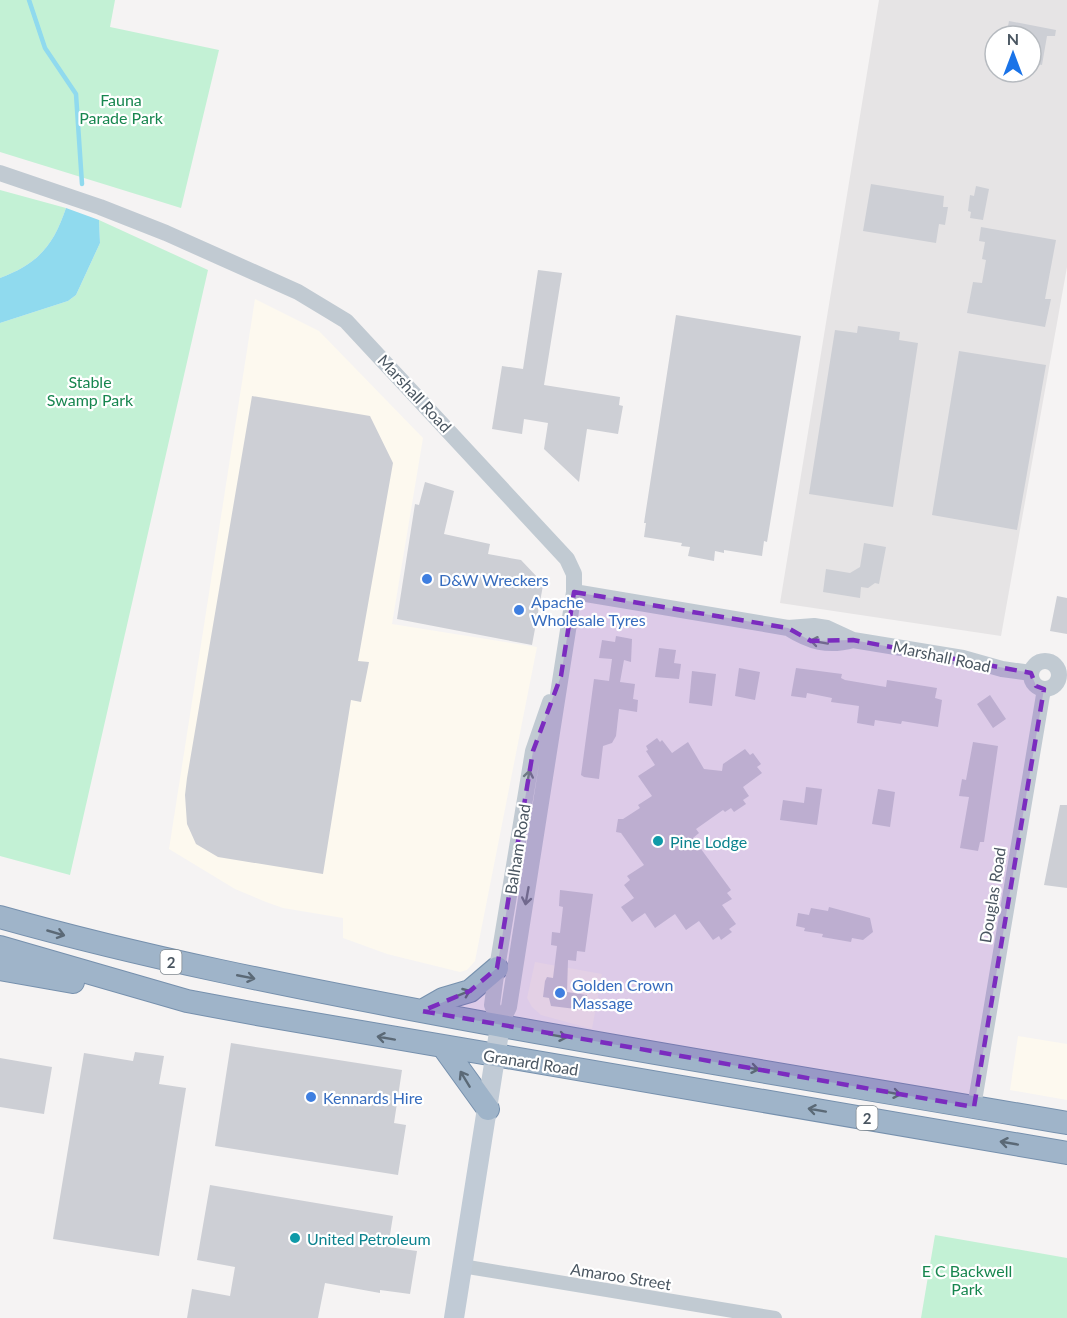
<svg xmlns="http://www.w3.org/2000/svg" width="1067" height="1318" font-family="Lato,sans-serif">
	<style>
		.commercial { fill: #fdf9ef }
		.education { fill: #e6e4e5; fill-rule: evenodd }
		.green { fill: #c3f1d5 }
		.water { fill: #90daee }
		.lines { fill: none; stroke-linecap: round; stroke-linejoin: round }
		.stream { stroke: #90daee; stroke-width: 4.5 }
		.building { fill: #cdcfd5 }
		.trunk-casing { stroke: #7690ad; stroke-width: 24 }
		.minor { stroke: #c1cad2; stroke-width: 14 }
		.tertiary { stroke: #c1cad2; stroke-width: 16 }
		.secondary { stroke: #c1cbd6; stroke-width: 20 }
		.trunk { stroke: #9fb4c9; stroke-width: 22 }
		.oneway { stroke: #6e7983 }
		.oneway2 { stroke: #5b6976 }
		.marked { fill: #7b2cbf; fill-opacity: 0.2; stroke: #7b2cbf; stroke-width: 4.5; stroke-dasharray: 12 8; stroke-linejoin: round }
		.shop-dot { fill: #3f7fe0; stroke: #fff; stroke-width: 2 }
		.culture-dot { fill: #0f9aa8; stroke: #fff; stroke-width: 2 }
		.labels { text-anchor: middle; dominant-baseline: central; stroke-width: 4.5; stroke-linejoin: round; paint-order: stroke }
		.shield { fill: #fff; stroke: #808990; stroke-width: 1.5 }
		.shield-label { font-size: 15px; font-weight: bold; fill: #4a5661 }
		.park-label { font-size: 16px; fill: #17864f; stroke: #fff }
		.street-label { font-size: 16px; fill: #4a5661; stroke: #fff }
		.shop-label { font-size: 16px; fill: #366cbe; stroke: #fff; text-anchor: start }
		.culture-label { font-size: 16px; fill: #0d838f; stroke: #fff; text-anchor: start }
	</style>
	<rect width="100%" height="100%" fill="#f5f3f3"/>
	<path class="commercial" d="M255 299 319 331 423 438 392 624 537 647 475 961 467 970 460 972 387 954 343 938V918L283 908 266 902 235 889 169 849Z
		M535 962 602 974 592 1029 541 1015 532 1007 527 998Z
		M1018 1036 1067 1044V1100L1010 1090Z"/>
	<path class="education" d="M879 0H1067V267L1001 636 780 603ZM995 36H1031V72H995Z"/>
	<path class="green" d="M0 0H115L110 27 219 50 181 208 0 152Z
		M0 190 66 208C53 247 37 264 0 278Z
		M99 220 208 270 70 875 0 856V323L68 301 76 295 100 243Z
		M935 1235 1067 1258V1318H921Z"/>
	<path class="water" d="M66 208 99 220 100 243 76 295 68 301 0 323V278C37 264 53 247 66 208Z"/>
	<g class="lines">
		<path class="stream" d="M29 0 45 48 76 94 82 184"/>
	</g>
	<path class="building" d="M1009 21 1056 30 1055 36H1047L1042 65 1031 63V36H1006Z
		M871 184 944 196 943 207H948L945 225 939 224 936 243 863 231Z
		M976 186 989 189 983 220 970 218 971 212 968 211 970 195 974 196Z
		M981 227 1056 240 1045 299H1051L1045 327 967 313 973 282 982 283 986 260 982 259 985 242 979 241Z
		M538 270 562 273 544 385 620 397 619 405 623 406 618 434 587 429 579 482 544 449 548 423 524 419 522 434 492 429 502 366 523 369Z
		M676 315 801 336 767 542 764 541 762 556 724 550V553L715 551 714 561 688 556 690 547 681 546 682 543 644 537 646 523H644Z
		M858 326 900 332 899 340 918 343 893 507 809 494 835 330 857 333Z
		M959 351 1046 365 1017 530 932 515Z
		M252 396 370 416 393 463 358 661 369 662 361 702 351 700 323 874 218 857 196 844 187 824 185 795 187 778Z
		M425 482 454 491 444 534 490 544 488 554 521 560 539 579 544 580 532 645 397 619 415 504 419 505Z
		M864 543 886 547 879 584 875 583 868 588 861 587 860 598 823 592 826 569 850 573 860 567Z
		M1057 596 1067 598V634L1050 631Z
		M616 636 632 639 631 662 624 660 620 682 635 684 633 699 638 700 637 712 619 709 616 736 612 743 603 746 599 779 584 777 581 775 594 679 609 681 612 659 599 658 602 640 615 642Z
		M659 648 676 650 674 663 681 664 679 679 655 677Z
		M739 668 760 672 755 700 735 696Z
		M796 668 842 674 841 678 845 680 886 687 887 680 937 688 935 698 942 700 938 727 902 721 901 724 875 720 874 726 857 723 859 706 831 702 832 698 807 693 806 698 791 696Z
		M692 671 716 674 712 706 689 703Z
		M990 695 1006 719 993 728 977 704Z
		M657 738 660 742 662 740 672 753 688 742 704 769 722 771 723 764 745 749 750 755 753 753 761 764 757 767 762 773 743 787 749 796 743 800 746 804 734 812 731 808 725 812 723 810 696 829 699 833 693 838 731 890 727 893 732 899 722 905 736 924 729 929 732 932 721 940 719 936 713 940 699 921 686 930 675 914 655 928 645 913 632 922 621 907 634 898 624 885 630 880 627 876 644 865 621 833 616 832 618 819H623L640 808 638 805 652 796 638 776 655 765 646 751 648 750 646 746Z
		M973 742 998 746 984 842H980L978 851 960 848 969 797 959 796 962 779 966 780Z
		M806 787 822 789 817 825 780 820 783 800 804 803Z
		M878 789 895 792 890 827 872 824Z
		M1060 805H1067V888L1044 885Z
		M560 890 593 894 585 952 577 951 576 961 568 960 567 992 587 995 584 1010 551 1006 549 998 543 997 545 981 547 977 553 978 557 946 551 945 552 932 560 933 563 907 559 906Z
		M829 907 870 918 873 932 863 940 852 938 851 942 822 937 823 934 804 931 805 928 796 926 798 913 809 915 811 908 828 911Z
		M231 1043 402 1070 394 1123 406 1125 398 1175 215 1146Z
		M135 1052 164 1056 159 1084 186 1088 159 1256 53 1239 84 1053 133 1061Z
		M0 1058 52 1067 44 1114 0 1107Z
		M210 1185 393 1216 388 1247 417 1251 410 1294 380 1290V1293L325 1283 318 1318H187L192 1289 230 1296 235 1267 197 1260Z"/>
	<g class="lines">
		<defs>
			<path id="trunk" d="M0 917C146 958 293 987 442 1015 650 1054 859 1087 1067 1123
				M0 947 187 1001 262 1015 1067 1153
				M0 969 73 982
				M422 1011 443 999 470 991 497 968
				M444 1048 488 1109"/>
		</defs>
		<use href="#trunk" class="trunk-casing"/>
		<path class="minor" d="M974 1107 1044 689
			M462 1266 775 1318"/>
		<path class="tertiary" d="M0 173 100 207 166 233 298 292 346 321 567 559 574 574V592L509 1007 500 1026
			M574 592 788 628 814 626 827 628 853 640 963 658 1002 669 1031 673
			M788 628C810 642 828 647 853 640
			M1031 675a14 14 0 1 1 28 0a14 14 0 1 1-28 0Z
			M500 1026 492 1005 497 968 533 751 550 702"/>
		<path class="secondary" d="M454 1318 500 1026"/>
		<use href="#trunk" class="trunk"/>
	</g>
	<defs><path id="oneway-shaft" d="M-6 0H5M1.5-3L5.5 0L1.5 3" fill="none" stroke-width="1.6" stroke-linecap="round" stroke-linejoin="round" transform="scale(1.5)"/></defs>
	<g class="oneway">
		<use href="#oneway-shaft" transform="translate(819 642) rotate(-170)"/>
		<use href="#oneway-shaft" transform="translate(528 779) rotate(-80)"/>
		<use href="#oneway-shaft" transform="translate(527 896) rotate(100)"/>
	</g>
	<g class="oneway2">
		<use href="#oneway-shaft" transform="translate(56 933) rotate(16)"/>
		<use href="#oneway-shaft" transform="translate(246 977) rotate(11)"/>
		<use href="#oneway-shaft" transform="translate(462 994) rotate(-22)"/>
		<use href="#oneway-shaft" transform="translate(558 1036) rotate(10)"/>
		<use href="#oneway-shaft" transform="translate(386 1038) rotate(-170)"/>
		<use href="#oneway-shaft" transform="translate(750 1068) rotate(10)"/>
		<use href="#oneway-shaft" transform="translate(465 1079) rotate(-121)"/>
		<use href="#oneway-shaft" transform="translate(892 1093) rotate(10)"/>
		<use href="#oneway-shaft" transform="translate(817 1110) rotate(-170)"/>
		<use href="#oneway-shaft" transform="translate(1009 1143) rotate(-170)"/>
	</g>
	<path class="marked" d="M574 592 788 628 811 641 853 640 1031 673 1036 686 1044 689 974 1107 422 1011 470 991 497 968 533 751 561 676Z"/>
	<g class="shop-dot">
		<circle cx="427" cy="579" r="6"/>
		<circle cx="519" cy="610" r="6"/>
		<circle cx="560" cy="993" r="6"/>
		<circle cx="311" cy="1097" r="6"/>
	</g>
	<g class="culture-dot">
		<circle cx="658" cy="841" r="6"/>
		<circle cx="295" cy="1238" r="6"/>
	</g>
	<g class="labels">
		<g class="shield">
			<rect x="160.5" y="950" width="21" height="24" rx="4.5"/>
			<rect x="856.5" y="1106" width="21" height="24" rx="4.5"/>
		</g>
		<g class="shield-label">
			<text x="171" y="962">2</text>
			<text x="867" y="1118">2</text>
		</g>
		<g class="park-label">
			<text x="121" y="99">Fauna<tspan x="121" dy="18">Parade Park</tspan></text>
			<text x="90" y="381">Stable<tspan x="90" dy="18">Swamp Park</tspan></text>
			<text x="967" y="1270">E C Backwell<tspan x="967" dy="18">Park</tspan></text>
		</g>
		<g class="street-label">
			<text transform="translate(415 393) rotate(47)">Marshall Road</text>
			<text transform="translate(942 656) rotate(12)">Marshall Road</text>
			<text transform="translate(517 849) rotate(-81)">Balham Road</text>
			<text transform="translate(992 895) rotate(-81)">Douglas Road</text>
			<text transform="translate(531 1062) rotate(9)">Granard Road</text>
			<text transform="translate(621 1276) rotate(9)">Amaroo Street</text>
		</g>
		<g class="shop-label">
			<text x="439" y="579">D&amp;W Wreckers</text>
			<text x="531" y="601">Apache<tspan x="531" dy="18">Wholesale Tyres</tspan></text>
			<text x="572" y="984">Golden Crown<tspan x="572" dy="18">Massage</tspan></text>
			<text x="323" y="1097">Kennards Hire</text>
		</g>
		<g class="culture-label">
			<text x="670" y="841">Pine Lodge</text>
			<text x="307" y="1238">United Petroleum</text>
		</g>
	</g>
	<g transform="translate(1013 54)"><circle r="28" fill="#ffffff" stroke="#b7bbc0" stroke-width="1.5"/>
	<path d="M0-4.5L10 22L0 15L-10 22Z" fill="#1a73e8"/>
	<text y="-9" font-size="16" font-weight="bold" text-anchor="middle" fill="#4a5661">N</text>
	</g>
</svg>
